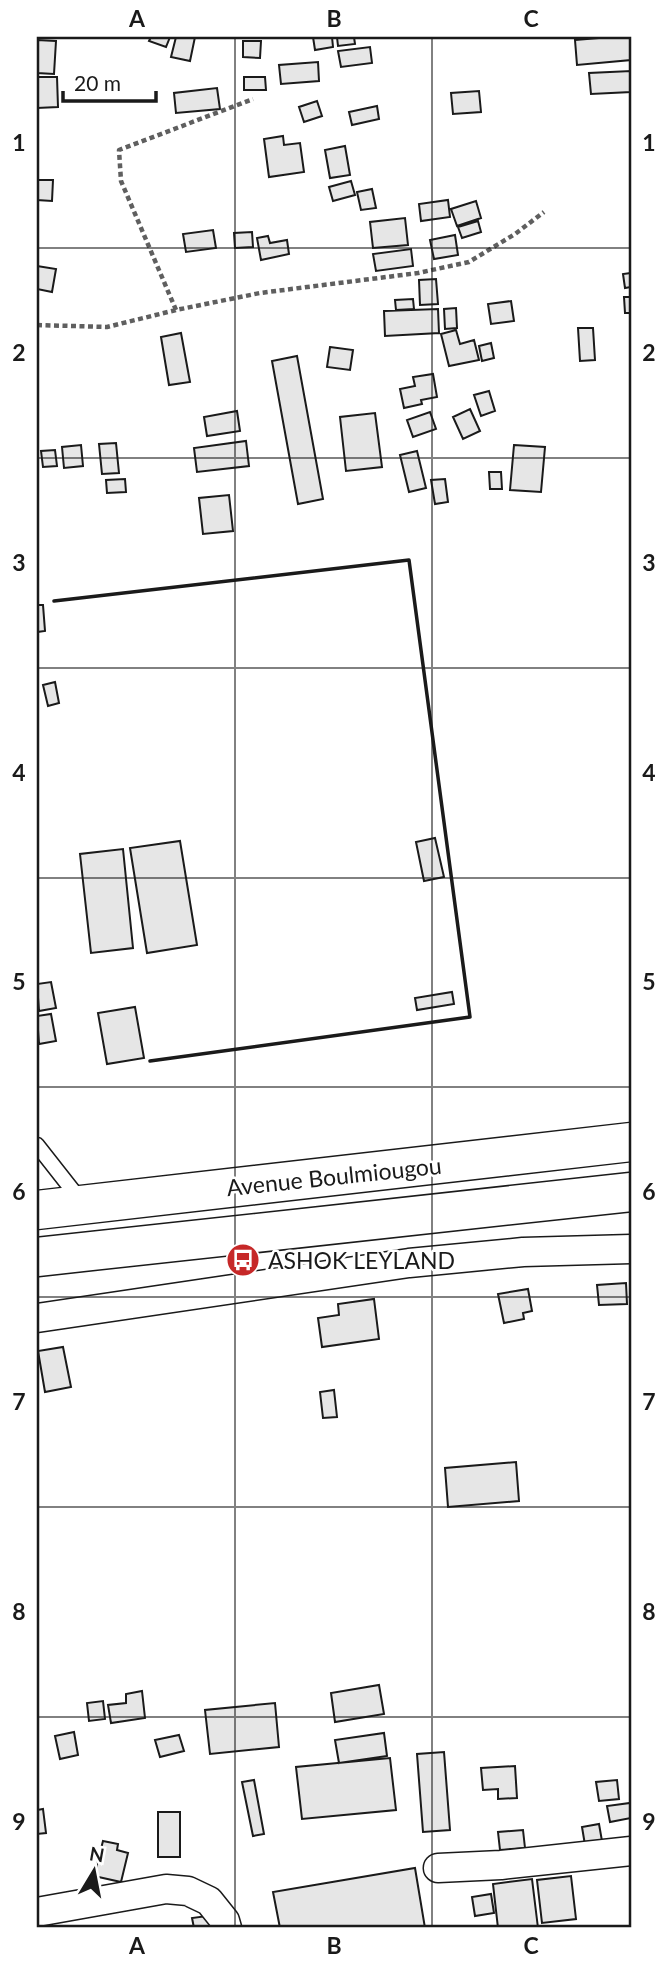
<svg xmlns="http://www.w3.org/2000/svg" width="668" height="1965" font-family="Lato,sans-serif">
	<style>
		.building { fill: #e6e6e6; stroke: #1a1a1a; stroke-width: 2 }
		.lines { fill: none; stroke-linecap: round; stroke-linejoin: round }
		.lane-casing { stroke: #1a1a1a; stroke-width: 17 }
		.street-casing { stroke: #1a1a1a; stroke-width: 31 }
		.highway-casing { stroke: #1a1a1a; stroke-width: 41 }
		.path { stroke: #5f5f5f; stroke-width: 4.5; stroke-dasharray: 5 3.5; stroke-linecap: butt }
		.lane { stroke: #fff; stroke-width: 14 }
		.street { stroke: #fff; stroke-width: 28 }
		.highway { stroke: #fff; stroke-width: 38 }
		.wall { stroke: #1a1a1a; stroke-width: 3.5 }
		.grid { fill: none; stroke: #1a1a1a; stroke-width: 2; stroke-opacity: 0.55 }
		.labels { text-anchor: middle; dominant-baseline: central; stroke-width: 5; stroke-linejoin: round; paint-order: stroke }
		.street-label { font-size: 23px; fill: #1a1a1a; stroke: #fff }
		.poi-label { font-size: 23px; fill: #1a1a1a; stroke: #fff; text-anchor: start }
		.neatline { fill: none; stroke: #1a1a1a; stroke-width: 2.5 }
		.grid-label { font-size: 23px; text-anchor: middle; font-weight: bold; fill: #1a1a1a }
	</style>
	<rect width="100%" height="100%" fill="#fff"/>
	<path class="building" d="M151 37H170L166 47 149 41Z
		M176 37H195L190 61 171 57Z
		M313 37H332L333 47 315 50Z
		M337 37H354L355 44 338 46Z
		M611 37H631V60L577 65 575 40Z
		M37 40 56 41 54 74 37 73Z
		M243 41H261L260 58 243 57Z
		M370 47 372 63 341 67 338 51Z
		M318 62 319 81 281 84 279 65Z
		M631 71V92L591 94 589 73Z
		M37 77H57L58 107 37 108Z
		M244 77H265L266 90H244Z
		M217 88 220 109 176 113 174 93Z
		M479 91 481 112 453 114 451 93Z
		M317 101 322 116 304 122 299 107Z
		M377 106 379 119 352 125 349 112Z
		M283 136 284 145 300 143 304 172 269 177 264 139Z
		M345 146 350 175 330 178 325 150Z
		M37 180H53L52 201 37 200Z
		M351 181 355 195 333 201 329 187Z
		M372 189 376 208 361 210 357 192Z
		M448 200 450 217 421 221 419 204Z
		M476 201 481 218 457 226 451 209Z
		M405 218 408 245 373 248 370 222Z
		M478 221 481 232 462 238 458 227Z
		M213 230 216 248 186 252 183 234Z
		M252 232 253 247 235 248 234 233Z
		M455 235 458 255 434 259 430 240Z
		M268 236 270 243 287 240 289 254 261 260 257 238Z
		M411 249 413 266 376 271 373 254Z
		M37 266 56 269 52 292 37 289Z
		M631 273V287L625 288 623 274Z
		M436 279 438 304 420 305 419 280Z
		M624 297H631V313H625Z
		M413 299 414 309 396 310 395 300Z
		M511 301 514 321 491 324 488 304Z
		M456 308 457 328 445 329 444 309Z
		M438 309 439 333 385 336 384 311Z
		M578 328H593L595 360 580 361Z
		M456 330 460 344 474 340 479 360 449 366 441 334Z
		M181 333 190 382 169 385 161 337Z
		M491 343 494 358 482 361 479 346Z
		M330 347 353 350 350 370 327 367Z
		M297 356 323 499 298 504 272 361Z
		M433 374 437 397 421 400 422 404 404 408 400 389 415 386 413 377Z
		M489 391 495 411 481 416 474 395Z
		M470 409 480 431 463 439 453 417Z
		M237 411 240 431 207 436 204 417Z
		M430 412 436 429 413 437 407 420Z
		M375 413 382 467 346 471 340 417Z
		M246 441 249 466 197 472 194 448Z
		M116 443 119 473 102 474 99 444Z
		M81 445 83 466 64 468 62 447Z
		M514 445 545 447 541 492 510 490Z
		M55 450 57 466 43 467 41 451Z
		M417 451 426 488 409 492 400 455Z
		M489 472H501L502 489H490Z
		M125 479 126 492 107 493 106 480Z
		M445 479 448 502 435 504 431 480Z
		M229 495 233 531 203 534 199 498Z
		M37 605H43L45 631 37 632Z
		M55 682 59 703 48 706 43 685Z
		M435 838 444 877 424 881 416 842Z
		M180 841 197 945 147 953 130 848Z
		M123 849 133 948 91 953 80 854Z
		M51 982 56 1008 39 1011 37 984Z
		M452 992 454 1004 417 1010 415 998Z
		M135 1007 144 1058 107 1064 98 1013Z
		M51 1014 56 1041 39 1044 37 1016Z
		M626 1283 627 1304 599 1305 597 1285Z
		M528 1289 532 1311 523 1313 524 1319 504 1323 498 1294Z
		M374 1299 379 1339 322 1347 318 1318 339 1315 338 1304Z
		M63 1347 71 1387 45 1392 38 1351Z
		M334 1390 337 1417 323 1418 320 1392Z
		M516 1462 519 1501 448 1507 445 1468Z
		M379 1685 384 1714 335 1722 331 1693Z
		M142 1691 145 1718 111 1723 108 1705 126 1703V1694Z
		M103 1701 105 1719 89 1721 87 1703Z
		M275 1703 279 1747 210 1754 205 1710Z
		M74 1732 78 1755 60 1759 55 1736Z
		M384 1733 387 1756 339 1763 335 1740Z
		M179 1735 184 1751 160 1757 155 1740Z
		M444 1752 450 1830 423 1832 417 1754Z
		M390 1758 396 1810 302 1819 296 1767Z
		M515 1766 517 1798 498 1799V1789L483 1790 481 1768Z
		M254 1780 264 1834 253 1836 242 1782Z
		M617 1780 619 1799 599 1801 596 1782Z
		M630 1803 631 1818 610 1822 607 1806Z
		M43 1809 46 1833 37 1834V1810Z
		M158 1812H180V1857H158Z
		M599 1824 602 1841 585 1845 582 1827Z
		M523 1830 525 1848 500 1850 498 1832Z
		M103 1841 118 1844 117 1850 128 1853 121 1882 94 1876Z
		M415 1868 425 1928H280L273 1892Z
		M571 1876 576 1919 542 1923 537 1880Z
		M532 1879 538 1928H498L493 1884Z
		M491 1894 494 1913 475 1916 472 1897Z
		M214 1915 216 1928H194L192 1918Z"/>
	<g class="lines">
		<defs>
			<path id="lane" d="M37 1145 81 1201"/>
			<path id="street" d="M37 1318 409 1263 523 1252 631 1249
				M438 1868 501 1865 631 1851
				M37 1912 166 1889 188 1891 209 1901 225 1921 227 1928"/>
			<path id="highway" d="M37 1210 631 1142
				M37 1257 631 1192"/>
		</defs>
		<use href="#lane" class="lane-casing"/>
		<use href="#street" class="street-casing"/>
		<use href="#highway" class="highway-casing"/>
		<path class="path" d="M176 310 121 181 119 150 253 99
			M37 325 107 327 176 310 260 293 418 273 469 262 515 234 544 212"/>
		<use href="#lane" class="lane"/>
		<use href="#street" class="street"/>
		<use href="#highway" class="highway"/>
		<path class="wall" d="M54 601 409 560 470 1017 150 1061"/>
	</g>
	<path class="grid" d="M235 37V1928M432 37V1928M37 248H631M37 458H631M37 668H631M37 878H631M37 1087H631M37 1297H631M37 1507H631M37 1717H631"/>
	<defs>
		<symbol id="bus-disc" viewBox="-11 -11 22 22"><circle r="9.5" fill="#c62828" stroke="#fff"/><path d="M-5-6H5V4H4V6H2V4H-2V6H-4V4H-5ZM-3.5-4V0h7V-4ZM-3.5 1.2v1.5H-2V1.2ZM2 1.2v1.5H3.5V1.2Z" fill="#fff"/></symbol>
	</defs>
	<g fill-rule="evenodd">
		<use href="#bus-disc" x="224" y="1241" width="38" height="38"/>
	</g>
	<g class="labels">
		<g class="street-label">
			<text transform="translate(334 1176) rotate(-6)">Avenue Boulmiougou</text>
		</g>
		<g class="poi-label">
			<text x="268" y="1260">ASHOK LEYLAND</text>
		</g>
	</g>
	<rect width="668" height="1965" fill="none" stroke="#ffffff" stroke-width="77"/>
	<g transform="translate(94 1871) rotate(10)" stroke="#ffffff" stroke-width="5" paint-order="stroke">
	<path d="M0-5L12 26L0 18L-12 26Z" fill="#1a1a1a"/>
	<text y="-10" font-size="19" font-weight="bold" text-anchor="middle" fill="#1a1a1a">N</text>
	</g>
	<path d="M63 91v10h93v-10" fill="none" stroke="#1a1a1a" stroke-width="3.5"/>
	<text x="74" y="91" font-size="21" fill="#1a1a1a" stroke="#ffffff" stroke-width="5" paint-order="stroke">20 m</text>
	<rect x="38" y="38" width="592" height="1888" class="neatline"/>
	<g class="grid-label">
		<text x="137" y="27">A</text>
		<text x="334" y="27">B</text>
		<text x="531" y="27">C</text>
		<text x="19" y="151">1</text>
		<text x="649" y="151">1</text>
		<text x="19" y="361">2</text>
		<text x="649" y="361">2</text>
		<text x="19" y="571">3</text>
		<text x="649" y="571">3</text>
		<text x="19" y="781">4</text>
		<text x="649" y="781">4</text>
		<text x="19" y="990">5</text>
		<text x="649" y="990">5</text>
		<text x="19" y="1200">6</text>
		<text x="649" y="1200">6</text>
		<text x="19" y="1410">7</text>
		<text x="649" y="1410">7</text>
		<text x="19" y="1620">8</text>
		<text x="649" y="1620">8</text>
		<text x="19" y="1830">9</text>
		<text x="649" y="1830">9</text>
		<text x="137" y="1954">A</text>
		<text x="334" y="1954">B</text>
		<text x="531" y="1954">C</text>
	</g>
</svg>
